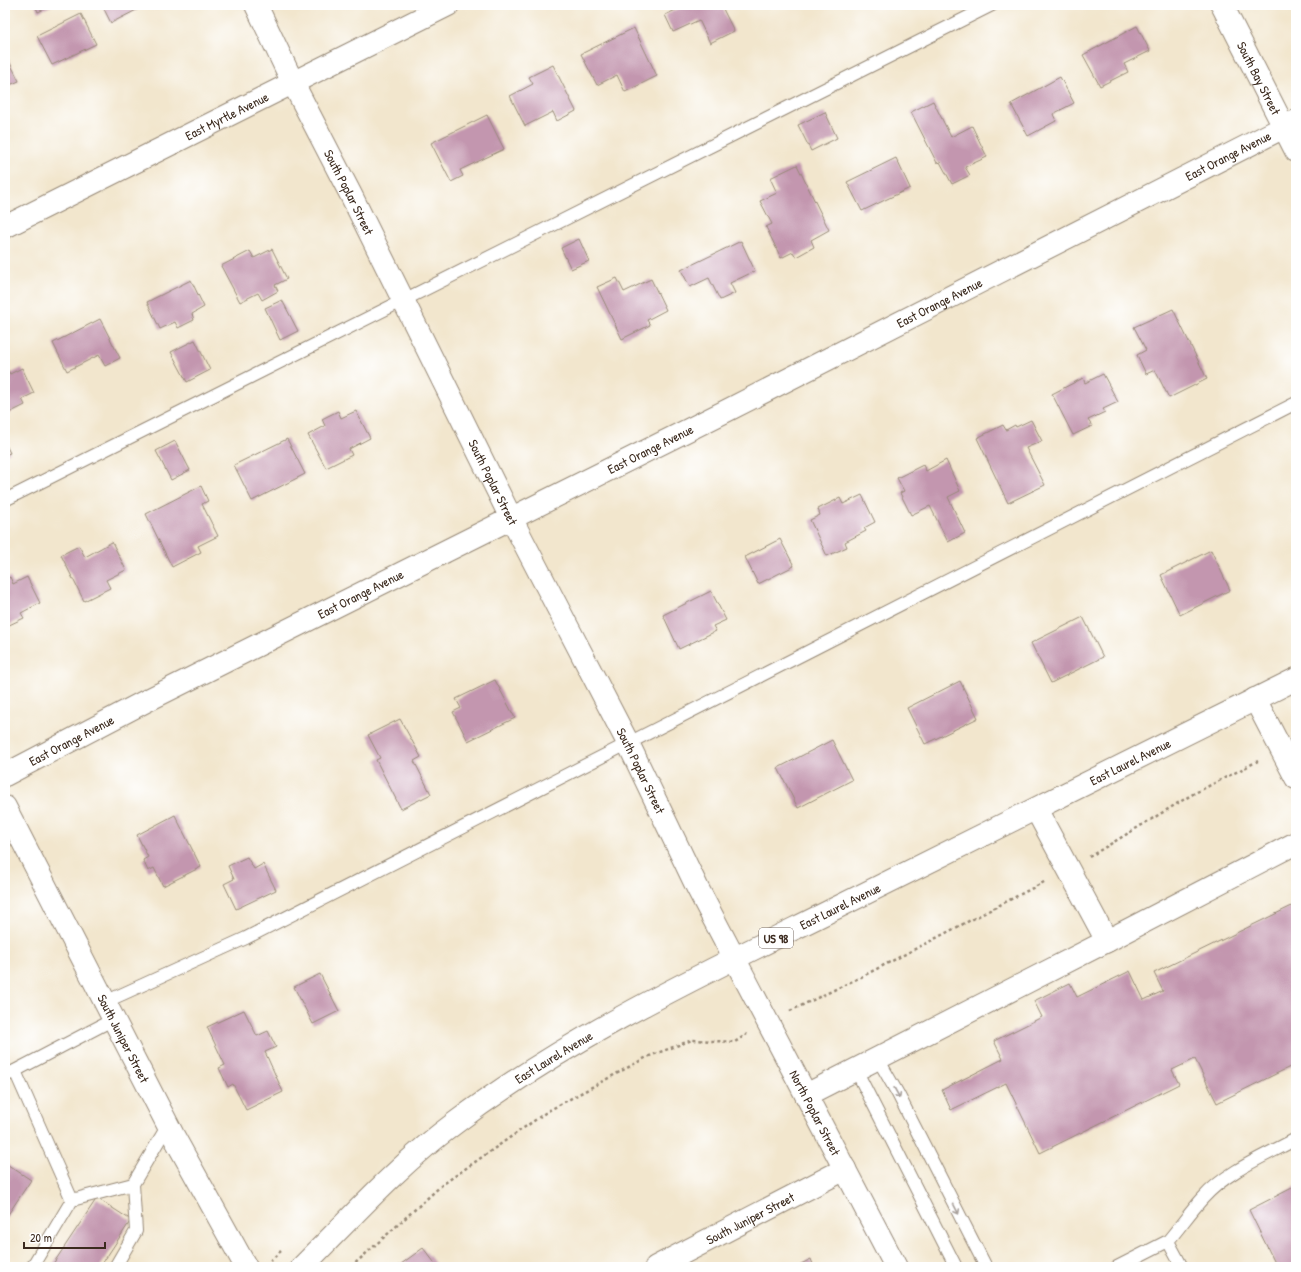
<svg xmlns="http://www.w3.org/2000/svg" width="1301" height="1272" font-family="'Patrick Hand',sans-serif">
	<style>
		.building { fill: #c396af }
		.lines { fill: none; stroke-linecap: round; stroke-linejoin: round }
		.lane-casing { stroke: #968876; stroke-width: 14 }
		.street-casing { stroke: #968876; stroke-width: 24 }
		.secondary-casing { stroke: #968876; stroke-width: 24 }
		.primary-casing { stroke: #968876; stroke-width: 24 }
		.path { stroke: #968876; stroke-width: 2.5; stroke-dasharray: 3 3; stroke-linecap: butt }
		.lane { stroke: #fff; stroke-width: 12 }
		.street { stroke: #fff; stroke-width: 22 }
		.secondary { stroke: #fff; stroke-width: 22 }
		.primary { stroke: #fff; stroke-width: 22 }
		.oneway { stroke: #a79f9a }
		.labels { text-anchor: middle; dominant-baseline: central; stroke-width: 4; stroke-linejoin: round; paint-order: stroke }
		.shield { fill: #fff; stroke: #766a62; stroke-width: 1 }
		.shield-label { font-size: 12px; font-weight: bold; fill: #3b2a1e }
		.street-label { font-size: 13px; fill: #3b2a1e; stroke: #fff }
	</style>
	<rect width="100%" height="100%" fill="#fff"/>
	<filter id="ink" filterUnits="userSpaceOnUse"><feTurbulence type="fractalNoise" baseFrequency=".025" numOctaves="2"/><feDisplacementMap in="SourceGraphic" scale="8" xChannelSelector="R" yChannelSelector="G"/><feConvolveMatrix kernelMatrix="1 2 1 2 8 2 1 2 1" color-interpolation-filters="sRGB"/></filter>
	<filter id="wash" filterUnits="userSpaceOnUse"><feTurbulence type="fractalNoise" baseFrequency=".012" numOctaves="4" result="noise"/><feDisplacementMap in="SourceGraphic" scale="16" xChannelSelector="R" yChannelSelector="G"/><feGaussianBlur stdDeviation="0.9" result="paint"/><feColorMatrix in="noise" values="0 0 0 0 0 0 0 0 0 0 0 0 0 0 0 0 0 1.4 0 .05"/><feComposite in="paint" operator="in"/></filter>
	<g filter="url(#wash)">
		<rect width="100%" height="100%" fill="#f2e6cd"/>
		<g id="blocks">
			<path class="building" d="M35 5H53L38 12Z
				M102 5H146L111 23Z
				M686 5H721L734 31 710 43 699 20 673 32 665 15Z
				M81 14 96 44 52 65 37 36Z
				M1137 26 1150 51 1124 64 1128 72 1100 86 1083 55Z
				M634 28 657 76 625 92 617 75 597 85 581 54Z
				M5 53 19 81 5 87Z
				M553 65 576 111 557 121 553 112 525 126 510 96 533 84 529 77Z
				M1060 77 1074 103 1053 114 1056 121 1028 136 1011 104Z
				M933 101 951 137 972 126 987 157 965 167 970 175 952 184 940 162 937 163 911 112Z
				M825 112 837 138 811 151 798 125Z
				M487 115 504 149 460 170 463 176 451 182 431 143Z
				M896 158 910 188 862 211 847 182Z
				M797 165 829 230 811 240 814 247 796 257 793 252 781 258 766 227 772 224 760 201 777 193 770 178Z
				M579 239 589 261 571 269 561 248Z
				M741 241 755 271 730 283 735 293 720 300 709 278 690 287 681 270Z
				M272 249 287 279 275 285 278 291 262 300 258 293 240 302 221 266 250 251 254 258Z
				M617 278 624 292 651 279 666 310 647 320 650 325 622 339 597 287Z
				M191 280 204 307 192 314 194 320 178 328 175 322 160 329 147 302Z
				M282 300 298 331 280 340 265 308Z
				M1173 309 1207 379 1169 398 1155 370 1146 374 1137 355 1146 350 1134 327Z
				M100 319 120 358 105 366 99 355 67 371 53 343Z
				M195 340 210 370 187 382 171 352Z
				M5 367H6L10 374 22 368 34 393 22 399 25 405 9 413 5 408Z
				M1103 374 1118 402 1103 409 1105 412 1088 420 1092 426 1073 435 1052 394 1083 378 1085 383Z
				M338 411 341 418 356 411 370 438 349 449 352 455 326 468 308 435 325 426 322 419Z
				M1031 420 1042 441 1026 448 1045 485 1008 503 977 438 1003 425 1006 430 1015 425 1016 427Z
				M287 439 305 474 252 501 234 465Z
				M175 441 190 470 171 480 156 451Z
				M5 443 10 453 5 455Z
				M946 460 960 491 948 497 965 533 948 542 930 506 911 515 900 493 904 491 897 478 923 465 926 471Z
				M201 486 208 501 202 504 218 536 198 546 201 552 172 567 146 514Z
				M862 495 875 522 864 528 866 531 845 542 847 547 827 556 810 520 820 515 818 509 840 498 843 504Z
				M1296 509V519L1292 511Z
				M780 539 794 566 758 584 745 557Z
				M112 542 126 570 106 580 110 588 84 601 61 555 79 546 85 557Z
				M1211 550 1230 590 1180 615 1161 575Z
				M10 577 13 584 27 577 40 603 21 613 24 618 5 627V580Z
				M711 591 726 620 713 626 716 631 679 649 663 615Z
				M1083 617 1103 657 1051 683 1031 643Z
				M495 680 515 718 468 741 453 712 461 708 456 699Z
				M960 681 978 718 925 744 907 708Z
				M400 719 421 757 414 761 431 794 401 809 376 760 380 758 368 735Z
				M832 740 852 780 798 808 778 768Z
				M175 815 201 867 163 886 154 868 148 871 143 860 148 857 137 835Z
				M247 857 254 869 263 864 276 890 236 909 224 884 234 879 228 866Z
				M1296 904V1064L1217 1103 1195 1059 1172 1070 1179 1084 1040 1153 1006 1083 951 1110 942 1090 1003 1059 994 1041 1042 1017 1034 1001 1070 983 1077 997 1130 971 1144 1000 1163 991 1154 973Z
				M320 974 339 1011 313 1024 294 987Z
				M244 1010 257 1036 268 1031 276 1047 265 1052 283 1092 246 1110 233 1084 228 1087 219 1068 225 1065 207 1027Z
				M5 1163 31 1180 5 1219Z
				M1296 1186V1267H1277L1249 1210Z
				M97 1198 131 1220 100 1267H51Z
				M423 1248 438 1267H397Z
				M811 1259 814 1267H795Z"/>
		</g>
	</g>
	<g filter="url(#ink)">
		<use href="#blocks" fill-opacity="0" stroke="#968876" stroke-width="1"/>
		<g class="lines">
			<defs>
				<path id="lane" d="M5 500 992 5
					M105 1002 246 938 1296 403
					M878 1059 898 1094 986 1267
					M856 1070 956 1267
					M15 1071 72 1200
					M5 1076 114 1019
					M1168 1241C1180 1227 1191 1211 1203 1198 1227 1171 1265 1156 1296 1139
					M32 1267 72 1200 133 1184
					M115 1267 136 1231 133 1184 168 1125
					M1117 1267 1168 1241 1182 1267"/>
				<g id="street">
					<path id="s1" d="M256 5 293 83 351 195 511 518 628 743 698 889 896 1267"/>
					<path id="s2" d="M1222 5 1296 151"/>
					<path id="s3" d="M5 227 448 5"/>
					<path d="M1255 699 1296 778"/>
					<path id="s4" d="M5 775 146 701 728 410 1296 121"/>
					<path d="M1107 941 1296 843"/>
					<path d="M806 1095 1107 941 1036 809"/>
				</g>
				<g id="secondary">
					<path id="s5" d="M5 807 173 1135 246 1267"/>
					<path id="s6" d="M656 1267 845 1169"/>
				</g>
				<g id="primary">
					<path id="s7" d="M302 1267C351 1218 399 1164 455 1123 572 1035 705 973 836 908 989 832 1143 755 1296 679"/>
				</g>
			</defs>
			<use href="#lane" class="lane-casing"/>
			<use href="#street" class="street-casing"/>
			<use href="#secondary" class="secondary-casing"/>
			<use href="#primary" class="primary-casing"/>
			<path class="path" d="M1089 857 1193 794 1258 761
				M790 1011 863 976 1046 881
				M270 1261 281 1251
				M351 1267 442 1185 548 1111 647 1057 692 1040 735 1042 747 1034"/>
			<use href="#lane" class="lane"/>
			<use href="#street" class="street"/>
			<use href="#secondary" class="secondary"/>
			<use href="#primary" class="primary"/>
		</g>
		<defs><path id="oneway-shaft" d="M-6 0H5M1.5-3L5.5 0L1.5 3" fill="none" stroke-width="1.6" stroke-linecap="round" stroke-linejoin="round"/></defs>
		<g class="oneway">
			<use href="#oneway-shaft" transform="translate(897 1093) rotate(61)"/>
			<use href="#oneway-shaft" transform="translate(956 1209) rotate(63)"/>
		</g>
	</g>
	<g class="labels">
		<rect class="shield" x="759" y="928" width="34" height="20" rx="3"/>
		<g class="shield-label">
			<text x="776" y="938">US 98</text>
		</g>
		<g class="street-label">
			<text stroke="none"><textPath href="#s2" startOffset="82">South Bay Street</textPath></text>
			<text stroke="none"><textPath href="#s3" startOffset="248">East Myrtle Avenue</textPath></text>
			<text stroke="none"><textPath href="#s4" startOffset="1371">East Orange Avenue</textPath></text>
			<text stroke="none"><textPath href="#s1" startOffset="209">South Poplar Street</textPath></text>
			<text stroke="none"><textPath href="#s4" startOffset="1047">East Orange Avenue</textPath></text>
			<text stroke="none"><textPath href="#s4" startOffset="723">East Orange Avenue</textPath></text>
			<text stroke="none"><textPath href="#s1" startOffset="533">South Poplar Street</textPath></text>
			<text stroke="none"><textPath href="#s4" startOffset="399">East Orange Avenue</textPath></text>
			<text stroke="none"><textPath href="#s4" startOffset="75">East Orange Avenue</textPath></text>
			<text stroke="none"><textPath href="#s7" startOffset="977">East Laurel Avenue</textPath></text>
			<text stroke="none"><textPath href="#s1" startOffset="857">South Poplar Street</textPath></text>
			<text stroke="none"><textPath href="#s7" startOffset="653">East Laurel Avenue</textPath></text>
			<text stroke="none"><textPath href="#s5" startOffset="260">South Juniper Street</textPath></text>
			<text stroke="none"><textPath href="#s7" startOffset="329">East Laurel Avenue</textPath></text>
			<text stroke="none"><textPath href="#s1" startOffset="1241">North Poplar Street</textPath></text>
			<text stroke="none"><textPath href="#s6" startOffset="106">South Juniper Street</textPath></text>
		</g>
	</g>
	<rect width="1301" height="1272" fill="none" stroke="#fff" stroke-width="20"/>
	<path d="M24 1242v6h81v-6" fill="none" stroke="#3b2a1e" stroke-width="2"/>
	<text x="30" y="1242" font-size="12" fill="#3b2a1e" stroke="#ffffff" stroke-width="3" paint-order="stroke">20 m</text>
</svg>
